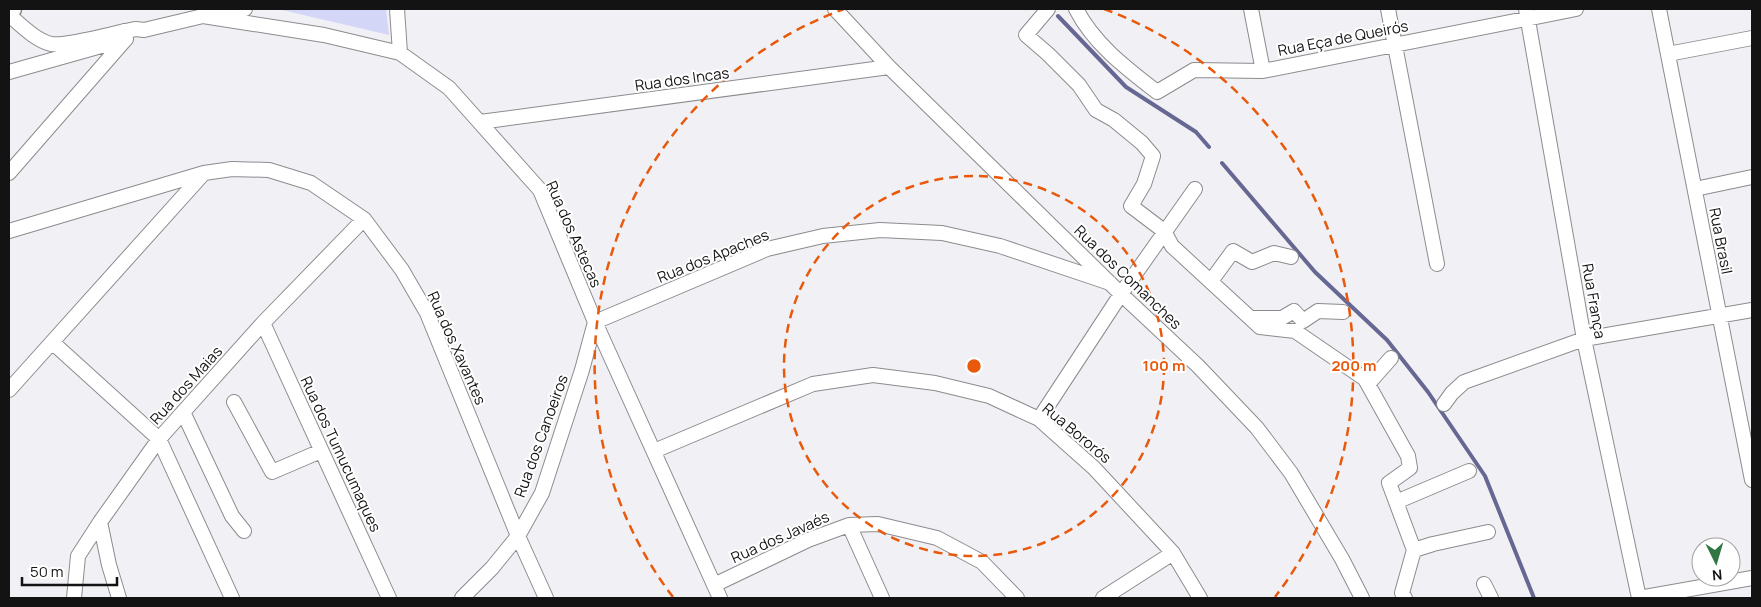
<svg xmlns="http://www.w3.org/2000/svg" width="1761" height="607" font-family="Manrope,sans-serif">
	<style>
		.green { fill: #d3d6f6 }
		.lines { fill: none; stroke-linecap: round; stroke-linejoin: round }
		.stream { stroke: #666893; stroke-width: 4 }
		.minor-casing { stroke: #8c8c8f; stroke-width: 16 }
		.major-casing { stroke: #8c8c8f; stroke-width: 19 }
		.minor { stroke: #fff; stroke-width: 14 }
		.major { stroke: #fff; stroke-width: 16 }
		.ring { fill: none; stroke: #e8590c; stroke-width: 2.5; stroke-dasharray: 9 6 }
		.labels { text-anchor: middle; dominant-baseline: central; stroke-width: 4; stroke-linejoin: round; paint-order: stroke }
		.street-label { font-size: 15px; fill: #131314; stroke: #fff }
		.centre { fill: #e8590c; stroke: #fff; stroke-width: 2.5 }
		.ring-label { font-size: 15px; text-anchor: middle; font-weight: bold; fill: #e8590c; stroke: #fff; stroke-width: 4; stroke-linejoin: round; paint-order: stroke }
	</style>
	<rect width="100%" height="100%" fill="#f1f1f5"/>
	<path class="green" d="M287 9H386L389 35 282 10Z"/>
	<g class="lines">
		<path class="stream" d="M1058 16 1126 87 1196 132 1209 147
			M1222 163 1315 272 1387 340 1428 392 1485 476 1534 598"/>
		<defs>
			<path id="minor" d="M397 9 400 53
				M835 9 889 67 1121 294 1198 366 1257 428 1291 473 1342 559 1362 598
				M1048 9 1026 35 1048 54 1079 85 1096 110 1114 120 1142 143 1153 156 1144 184 1131 206 1164 231 1172 246 1260 327 1295 331 1365 379 1408 456 1410 468 1389 483 1414 550 1402 593 1405 598
				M1076 9C1094 44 1126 68 1157 92L1194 70 1263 71 1576 9
				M1251 9 1263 71
				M1388 9 1437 264
				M1526 9 1584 339 1639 598
				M1659 9 1752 480
				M214 14 245 9
				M9 15C21 25 35 40 51 44 67 47 117 32 136 29L144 30 203 16 324 35 400 53 449 88 540 190 595 322 720 598
				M1668 54 1752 38
				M9 72 126 39
				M480 122 889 67
				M9 173 125 40 124 31
				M1695 189 1752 177
				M9 231 204 173 232 169 269 170 311 183 364 219 402 270 427 313 518 536 546 598
				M1211 281 1233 251 1252 262 1274 253 1291 257
				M1252 318H1282L1294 311 1303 321 1318 311 1343 312
				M263 323 389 598
				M52 342 159 439 232 598
				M1368 384 1391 358
				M9 390 204 173
				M234 402 272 472 321 451
				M1444 404 1452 393 1464 382 1584 339 1752 310
				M183 412 232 516 244 531
				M1039 419 1121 294 1195 189
				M654 451 813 384 873 375 935 383 989 396 1039 419 1094 468 1173 553 1200 598
				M1396 502 1469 471
				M100 522 109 565 119 598
				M849 525 882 598
				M1414 550 1433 544 1488 532
				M1484 584 1491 598
				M714 585 808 540 849 525 878 524 937 538 982 562 1017 598
				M74 598 78 556 100 522 159 439 263 323 364 219
				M462 598 492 568 518 536 542 493 582 370 595 322 767 249 823 236 880 230 942 233 1000 246 1110 283
				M1103 598 1173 553
				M1639 598 1752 578"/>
			<path id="major" d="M9 13 13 9"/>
		</defs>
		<use href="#minor" class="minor-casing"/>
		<use href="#major" class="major-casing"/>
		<use href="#minor" class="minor"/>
		<use href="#major" class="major"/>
	</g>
	<g class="ring">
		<circle cx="974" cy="366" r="190"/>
		<path d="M673 597A380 380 0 0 1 844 9M1104 9A380 380 0 0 1 1275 597"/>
	</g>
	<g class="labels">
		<g class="street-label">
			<text transform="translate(1343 38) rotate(-11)">Rua Eça de Queirós</text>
			<text transform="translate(682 79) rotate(-8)">Rua dos Incas</text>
			<text transform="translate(574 234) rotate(66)">Rua dos Astecas</text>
			<text transform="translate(1721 241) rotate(79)">Rua Brasil</text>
			<text transform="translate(713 256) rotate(-22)">Rua dos Apaches</text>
			<text transform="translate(1128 277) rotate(44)">Rua dos Comanches</text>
			<text transform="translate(1594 301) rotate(80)">Rua França</text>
			<text transform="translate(457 348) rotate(66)">Rua dos Xavantes</text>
			<text transform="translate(186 385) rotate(-48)">Rua dos Maias</text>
			<text transform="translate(1077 433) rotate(40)">Rua Bororós</text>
			<text transform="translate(541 436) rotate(-70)">Rua dos Canoeiros</text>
			<text transform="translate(341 454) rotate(65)">Rua dos Tumucumaques</text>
			<text transform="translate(780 537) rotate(-24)">Rua dos Javaés</text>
		</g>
	</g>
	<circle cx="974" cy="366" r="8" class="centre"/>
	<g class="ring-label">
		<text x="1164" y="371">100 m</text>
		<text x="1354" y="371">200 m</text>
	</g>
	<rect width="1761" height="607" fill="none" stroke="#131314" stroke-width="20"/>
	<g transform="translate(1716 562) rotate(175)"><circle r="24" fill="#ffffff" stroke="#a1a1a1"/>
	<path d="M0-4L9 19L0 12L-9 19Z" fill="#2f7643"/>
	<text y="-8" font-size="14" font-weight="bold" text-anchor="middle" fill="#131314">N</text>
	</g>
	<path d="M22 577v8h95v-8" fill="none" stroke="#131314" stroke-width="2.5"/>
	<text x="30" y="577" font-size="15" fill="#131314" stroke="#ffffff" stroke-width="4" paint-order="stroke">50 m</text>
</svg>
